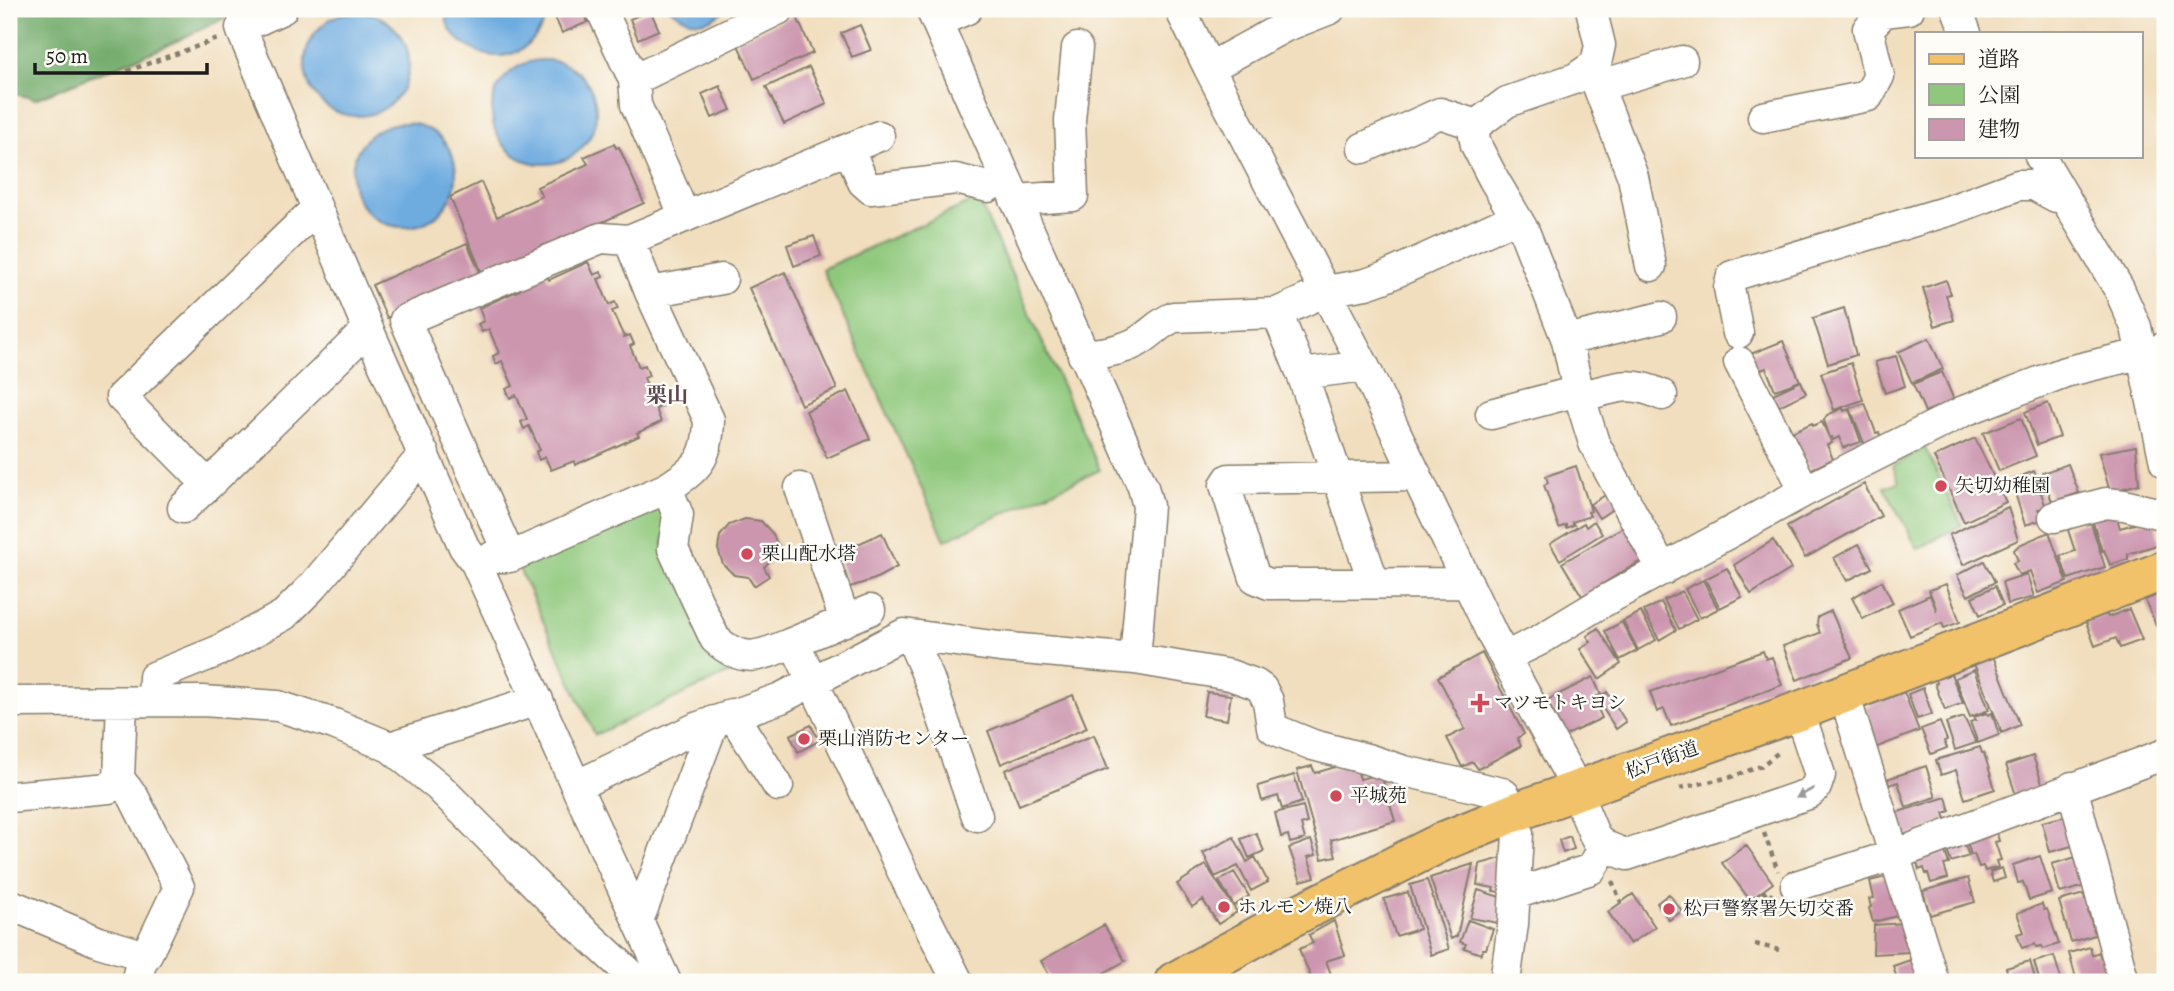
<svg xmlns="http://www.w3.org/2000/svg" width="2174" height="991" font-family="Alegreya,'Noto Serif JP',serif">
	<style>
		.green { fill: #8fc87c; stroke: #56724c; stroke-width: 2 }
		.forest { fill: #73ac6c; stroke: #486444; stroke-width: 2 }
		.water { fill: #6eace0; stroke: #45647e; stroke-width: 2 }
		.building { fill: #cc96af }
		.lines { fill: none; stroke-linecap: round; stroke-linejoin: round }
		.minor-casing { stroke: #867d6d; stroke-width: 33 }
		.major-casing { stroke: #867d6d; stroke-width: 42 }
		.path { stroke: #867d6d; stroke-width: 4.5; stroke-dasharray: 5 5; stroke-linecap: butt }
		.minor { stroke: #fff; stroke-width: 30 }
		.major { stroke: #f2c26a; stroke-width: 38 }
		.oneway { fill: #999 }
		.poi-dot { fill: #d1495b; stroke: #fdfcf7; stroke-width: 2.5 }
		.labels { text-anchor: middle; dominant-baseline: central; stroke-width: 5; stroke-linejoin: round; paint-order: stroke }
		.poi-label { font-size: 19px; fill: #1c1c1c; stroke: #fdfcf7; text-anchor: start }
		.street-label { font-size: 19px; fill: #1c1c1c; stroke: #fdfcf7 }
		.neighbourhood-label { font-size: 21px; font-weight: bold; fill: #5a474f; stroke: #fdfcf7 }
	</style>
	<rect width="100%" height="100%" fill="#fdfcf7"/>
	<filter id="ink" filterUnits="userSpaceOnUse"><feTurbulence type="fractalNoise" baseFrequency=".0143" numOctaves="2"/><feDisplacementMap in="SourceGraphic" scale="14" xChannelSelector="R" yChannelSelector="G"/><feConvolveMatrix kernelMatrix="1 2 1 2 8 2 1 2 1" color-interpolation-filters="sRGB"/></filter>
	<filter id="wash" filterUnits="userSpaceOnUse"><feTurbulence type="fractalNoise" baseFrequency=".00686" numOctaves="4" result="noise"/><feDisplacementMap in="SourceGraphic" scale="28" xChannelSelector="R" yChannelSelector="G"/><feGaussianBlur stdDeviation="1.57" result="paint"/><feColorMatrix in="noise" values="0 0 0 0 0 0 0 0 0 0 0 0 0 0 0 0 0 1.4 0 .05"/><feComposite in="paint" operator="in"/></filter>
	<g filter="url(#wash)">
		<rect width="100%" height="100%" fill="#f1debe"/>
		<path class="green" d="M978 199 1100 470 945 540 822 269Z
			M1925 448 1962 525 1918 549 1884 487 1899 482 1893 466Z
			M661 500 670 515 663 545 749 664 595 735 517 564Z"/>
		<path class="forest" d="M9 9H243L160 49 35 99 9 92Z"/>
		<path class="water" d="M445 9H548C541 46 505 69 471 48 462 43 452 35 448 25 446 20 446 14 445 9Z
			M670 9H726C705 27 692 25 670 9Z
			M305 64a52 52 0 1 1 104 0a52 52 0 1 1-104 0Z
			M492 112a52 52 0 1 1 104 0a52 52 0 1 1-104 0Z
			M352 175a52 52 0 1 1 104 0a52 52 0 1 1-104 0Z"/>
		<g id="blocks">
			<path class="building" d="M551 9H582L588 22 562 33Z
				M650 10 659 30 638 39 630 19Z
				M796 15 813 53 754 79 736 41Z
				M860 25 871 50 852 57 841 33Z
				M809 67 827 104 784 124 766 87Z
				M720 86 731 110 712 118 702 94Z
				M614 144 616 148 619 147 644 203 487 275 482 273 450 197 481 182 497 217 542 196 537 187 588 164 584 157Z
				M814 236 821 256 794 266 787 245Z
				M467 243 482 276 387 318 372 285Z
				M588 262 594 275 601 272 603 277 598 279 609 305 615 302 618 309 612 311 624 337 630 335 634 344 630 346 639 367 645 365 649 376 644 378 653 399 658 396 662 406 656 409 661 422 637 433 639 436 575 465 574 461 551 470 545 457 539 460 536 452 540 450 529 426 524 429 521 422 527 419 516 395 510 398 506 389 513 386 502 361 496 364 493 356 499 353 489 329 482 332 478 324 484 321 479 308 520 290 519 286 546 273 549 280Z
				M785 272 837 389 801 405 749 288Z
				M1946 280 1951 294 1946 295 1954 320 1935 326 1923 288Z
				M1844 308 1856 355 1828 364 1813 318Z
				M1929 338 1943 369 1912 383 1898 352Z
				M1783 341 1800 381 1775 390 1766 368 1755 372 1748 355Z
				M1896 356 1905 386 1885 393 1875 362Z
				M1851 363 1863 400 1834 410 1821 373Z
				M1942 372 1954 400 1925 412 1913 384Z
				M1801 381 1806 393 1779 406 1773 394Z
				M848 391 870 439 827 458 806 411Z
				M1865 403 1876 433 1879 432 1880 436 1868 443H1864L1850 408Z
				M2048 403 2060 437 2037 445 2025 412Z
				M1843 408 1844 411 1849 409 1861 442 1843 448 1839 437 1833 440 1832 437 1830 438 1824 420 1827 415Z
				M2021 418 2036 456 1999 471 1983 433Z
				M1822 422 1832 443 1827 445 1833 459 1810 470 1792 432 1812 423 1813 426Z
				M1975 438 2006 502 1964 522 1934 457Z
				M2136 446 2139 484 2110 492 2099 453Z
				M2068 464 2079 493 2052 502 2042 473Z
				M1576 466 1591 511 1588 512 1590 516 1572 522 1574 525 1566 528V525L1559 528 1544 485 1548 483 1546 476Z
				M2034 471 2046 508 2038 509 2042 520 2025 525 2011 480Z
				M1864 484 1881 516 1805 558 1787 527Z
				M1611 492 1619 505 1599 518 1590 504Z
				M2008 507 2018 540 1963 565 1949 535Z
				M2115 512 2120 528 2149 520 2155 522 2160 544 2128 554V559L2110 565 2104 550 2102 551 2091 516Z
				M745 519 761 521 773 534 778 547 773 558 764 567 769 576 754 586 748 577 734 575 723 564 718 549 720 536 729 525Z
				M2090 520 2105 567 2068 579 2060 556 2075 551 2067 527Z
				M1594 521 1602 534 1560 560 1550 544 1584 523 1586 527Z
				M1630 523 1644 559 1582 596 1562 563Z
				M2049 532 2067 582 2038 593 2030 571 2019 575 2013 563 2018 561 2014 550 2019 545Z
				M882 533 897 567 875 579 850 587 836 554Z
				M1773 540 1791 569 1751 594 1734 565Z
				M1859 544 1872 568 1847 581 1834 558Z
				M1984 561 1995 582 1968 596 1957 575Z
				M1727 568 1742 597 1720 608 1705 579Z
				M2027 574 2034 597 2008 604 2002 582Z
				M1703 580 1718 609 1700 618 1685 589Z
				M1882 581 1893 603 1863 619 1852 598Z
				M1946 584 1960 622 1944 628 1942 623 1910 636 1898 609 1930 595 1937 611 1929 590Z
				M1995 586 2003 605 1980 615 1972 597Z
				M1682 591 1697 619 1679 629 1664 600Z
				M2165 592V632L2160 634 2145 600Z
				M1661 602 1676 630 1659 640 1644 611Z
				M2129 609 2142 640 2120 648 2116 638 2095 646 2086 622 2106 614 2108 617Z
				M1831 611 1852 658 1797 680 1783 646 1820 633 1817 624 1818 617Z
				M1641 612 1656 640 1638 650 1623 621Z
				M1622 622 1637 651 1620 660 1605 631Z
				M1598 628 1621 664 1599 679 1580 649 1591 642 1587 636Z
				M1763 651 1766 659 1772 657 1782 685 1671 726 1664 709 1657 712 1650 692Z
				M1482 653 1524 734 1517 738 1521 746 1478 769 1473 762 1462 767 1447 738 1465 729 1438 677Z
				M1993 656 2020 725 2002 733 1974 664Z
				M1974 670 1989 710 1970 717 1955 678Z
				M1951 674 1963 703 1945 710 1935 684 1937 683 1936 679Z
				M1593 677 1601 695 1593 698 1602 718 1565 736 1547 700Z
				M1923 688 1932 714 1917 719 1908 694Z
				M1207 692 1231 695 1227 720 1203 716Z
				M1607 692 1626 722 1616 729 1597 699Z
				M1904 692 1919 731 1875 748 1860 709Z
				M1073 695 1087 728 1001 764 988 731Z
				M1987 713 1988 715 1992 713 1999 735 1978 743 1970 722 1976 720 1974 717Z
				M1964 717 1976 743 1955 750 1946 723Z
				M1940 722 1947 740 1944 741 1947 748 1931 754 1921 729Z
				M811 725 819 741 798 752 790 735Z
				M1094 735 1108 769 1019 805 1005 770Z
				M1980 747 1982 753H1984L1995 789 1965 799 1956 770 1941 775 1936 760Z
				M2033 756 2043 786 2016 795 2006 765Z
				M1349 763 1351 771 1357 769 1360 779 1381 774 1395 821 1331 840 1336 856 1322 859 1297 770 1312 766 1315 773Z
				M1926 766 1936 797 1906 807 1898 782 1889 785 1887 779Z
				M1294 775 1302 802 1282 809 1278 796 1262 801 1258 786Z
				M1946 797 1950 811 1944 813 1947 822 1906 837 1903 835 1895 813Z
				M1303 806 1307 823 1301 825 1305 839 1290 843 1288 835 1281 837 1275 813Z
				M2071 815 2079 844 2050 852 2042 822Z
				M1995 826 1999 841 1995 842 2001 860 1996 861 1998 867 1985 871 1983 866 1979 867 1974 854 1971 855 1965 836Z
				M1256 833 1264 851 1249 858 1241 839Z
				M1570 836 1574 849 1563 853 1559 840Z
				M1234 837 1247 862 1255 857 1268 882 1251 891 1238 866 1215 877 1203 853Z
				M1962 838 1969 856 1951 862 1945 844Z
				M1311 840 1316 855 1308 857 1315 877 1301 881 1289 848Z
				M1746 845 1773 883 1750 900 1722 863Z
				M1943 846 1949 864 1944 865 1948 878 1931 883 1928 873 1926 874 1924 868 1919 870 1916 858Z
				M2083 855 2085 886 2060 893 2052 864Z
				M1509 856 1506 893 1493 891 1494 888 1477 885 1480 864Z
				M2040 856 2052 893 2029 900 2023 882 2018 883 2013 865Z
				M1473 864 1457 936 1451 939 1430 878Z
				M1206 865 1237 912 1218 924 1203 900 1192 907 1177 884Z
				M2002 868 2005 878 1993 882 1990 872Z
				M1234 872 1249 896 1234 906 1219 881Z
				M1890 876 1901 915 1873 922 1869 908 1871 907 1869 899 1874 898 1870 881Z
				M1968 878 1975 902 1930 915 1923 891Z
				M1427 880 1449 949 1431 955 1410 885Z
				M1478 890 1503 898 1499 923 1470 918Z
				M1408 892 1419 929 1396 936 1384 899Z
				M1633 894 1655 927 1630 944 1608 912Z
				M1669 894 1682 911 1669 920 1657 903Z
				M2084 894 2085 899 2092 897 2095 909 2088 911 2095 935 2071 942 2059 901Z
				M2042 904 2044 910 2047 909 2059 944 2043 949 2042 946 2036 947 2035 944 2022 948 2017 934 2024 932 2017 913Z
				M1468 920 1493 929 1486 949H1483L1481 954 1464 948 1466 944 1460 942Z
				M1334 921 1345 955 1326 961 1334 982H1313L1299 949 1313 943 1309 935Z
				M1904 923 1910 952 1873 954 1874 925Z
				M1104 925 1125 961 1088 982H1053L1041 961Z
				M2090 947 2092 955 2099 952 2101 959 2106 957 2112 979 2100 982H2077L2069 953Z
				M2054 956 2062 982H2040L2034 962Z
				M1916 958 1924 982H1898L1893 966Z
				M2030 961 2036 982H2010L2006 968Z"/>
		</g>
	</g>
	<g filter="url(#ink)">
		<use href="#blocks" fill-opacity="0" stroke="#867d6d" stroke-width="2"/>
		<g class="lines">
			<defs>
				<path id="minor" d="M282 9 241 28 242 31 368 329 464 547 476 563 576 786 666 982
					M601 9 634 80 636 105 685 217
					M931 9 1143 487 1148 506 1146 531 1135 659
					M1180 9 1209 68 1364 366 1493 636 1568 772 1596 839 1605 846 1627 855 1808 794 1816 787 1820 775 1799 711
					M1591 9 1600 45 1596 64 1576 78 1507 102 1476 125 1474 135 1476 145 1493 178 1524 231 1567 340 1578 391 1594 443 1663 570
					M1957 9 1966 33
					M937 22 967 9
					M1596 64 1598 86 1633 177 1651 266
					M1209 68 1284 27 1330 9
					M634 80 779 9
					M1598 86 1682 61
					M1763 117 1868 96 1879 76 1868 29 1884 12 1909 9
					M1363 148 1440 113 1476 125
					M849 149 863 182 871 189 956 179 988 187
					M2040 156 2119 289 2136 327 2165 462
					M1015 200 1073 196 1070 120 1077 48
					M317 208 121 397 208 485 368 329
					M650 292 722 279
					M1277 313 1302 374 1374 583
					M1738 333 1729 288 1732 276 1951 210 2018 185H2034L2056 197H2064
					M1567 340 1661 317
					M1083 355C1102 353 1120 351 1137 342 1150 335 1159 323 1174 317L1277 313 1326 291 1366 284 1383 278 1515 218
					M1739 362 1805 491
					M1302 374 1364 366
					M1580 397C1614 388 1629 379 1662 395
					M1491 414 1578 391
					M1417 476 1229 479 1225 485 1255 578 1269 584 1468 583
					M667 488 678 515 673 549 715 639C744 666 763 655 794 642
					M800 488 845 621
					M183 508 208 485
					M2054 517 2106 503 2124 505 2165 515
					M492 557H510L667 488C699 468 708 458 709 420L650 292 629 240
					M510 557 405 320 601 238 629 240 879 136
					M870 610 794 642 907 881 958 982
					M910 635 929 679 977 816
					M1505 657 1538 641 1599 604 1805 491 1964 411 2065 372 2165 348
					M1844 694 1934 982
					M153 701 154 677 218 651 284 615 313 586 424 454
					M9 702 202 701 278 706 334 724 390 747 438 786 564 913 639 982
					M732 714 778 786
					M390 747 538 700
					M576 786 696 728 781 698 904 634 1000 647 1135 659 1230 675 1255 684 1262 689 1268 701 1272 727 1276 730 1313 745 1367 759 1404 771 1502 793 1505 795 1513 813
					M2072 787 2124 982
					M9 797 109 788 119 779
					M1796 886 1894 855 2165 754
					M1515 894 1591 869 1605 846
					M9 904 99 942 146 956 179 887 133 796 119 779 122 702
					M638 921 714 721
					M136 982 143 956
					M1505 982 1513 924 1518 833 1510 814"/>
				<path id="major" d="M1174 982 1294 916 1444 841 1513 813 1799 711 2165 570"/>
			</defs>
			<use href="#minor" class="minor-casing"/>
			<use href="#major" class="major-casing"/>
			<path class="path" d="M127 71 218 39
				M1680 788 1731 777 1761 766 1779 752
				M1764 833 1778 871
				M1612 881 1621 902
				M1763 891 1768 898 1773 893
				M1755 944 1779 950"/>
			<use href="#minor" class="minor"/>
			<use href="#major" class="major"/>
		</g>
		<defs><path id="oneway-solid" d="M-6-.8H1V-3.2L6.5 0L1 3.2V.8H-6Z" transform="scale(1.75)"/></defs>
		<use class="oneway" href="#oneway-solid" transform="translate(1805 793) rotate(151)"/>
	</g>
	<g class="poi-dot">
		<circle cx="1941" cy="486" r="7"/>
		<circle cx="747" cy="554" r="7"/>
		<path d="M1476.5 692.5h7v7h7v7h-7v7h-7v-7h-7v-7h7z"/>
		<circle cx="804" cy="739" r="7"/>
		<circle cx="1336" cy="796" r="7"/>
		<circle cx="1224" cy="907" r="7"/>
		<circle cx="1669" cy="909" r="7"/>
	</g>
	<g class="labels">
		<g class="poi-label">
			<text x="1955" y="486">矢切幼稚園</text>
			<text x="761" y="554">栗山配水塔</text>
			<text x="1494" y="703">マツモトキヨシ</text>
			<text x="818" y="739">栗山消防センター</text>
			<text x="1350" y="796">平城苑</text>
			<text x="1238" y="907">ホルモン焼八</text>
			<text x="1683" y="909">松戸警察署矢切交番</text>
		</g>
		<g class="street-label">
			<text transform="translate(1662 760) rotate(-20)">松戸街道</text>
		</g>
		<g class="neighbourhood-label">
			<text x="667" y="395">栗山</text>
		</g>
	</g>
	<rect width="2174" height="991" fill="none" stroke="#fdfcf7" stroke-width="35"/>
	<rect x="1915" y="32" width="228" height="126" fill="#fdfcf7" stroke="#a3a29f" stroke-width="2"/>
	<rect x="1929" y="54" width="35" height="10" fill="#f2c26a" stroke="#a3a29f" stroke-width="2"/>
	<text x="1978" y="66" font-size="21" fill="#1c1c1c">道路</text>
	<rect x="1929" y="84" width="35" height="21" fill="#8fc87c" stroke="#a3a29f" stroke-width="2"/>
	<text x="1978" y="102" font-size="21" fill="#1c1c1c">公園</text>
	<rect x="1929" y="119" width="35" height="21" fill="#cc96af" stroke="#a3a29f" stroke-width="2"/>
	<text x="1978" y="136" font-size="21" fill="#1c1c1c">建物</text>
	<path d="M35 63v10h172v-10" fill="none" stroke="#1c1c1c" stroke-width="3.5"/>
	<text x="46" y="63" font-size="21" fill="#1c1c1c" stroke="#fdfcf7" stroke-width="5" paint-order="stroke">50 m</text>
</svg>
